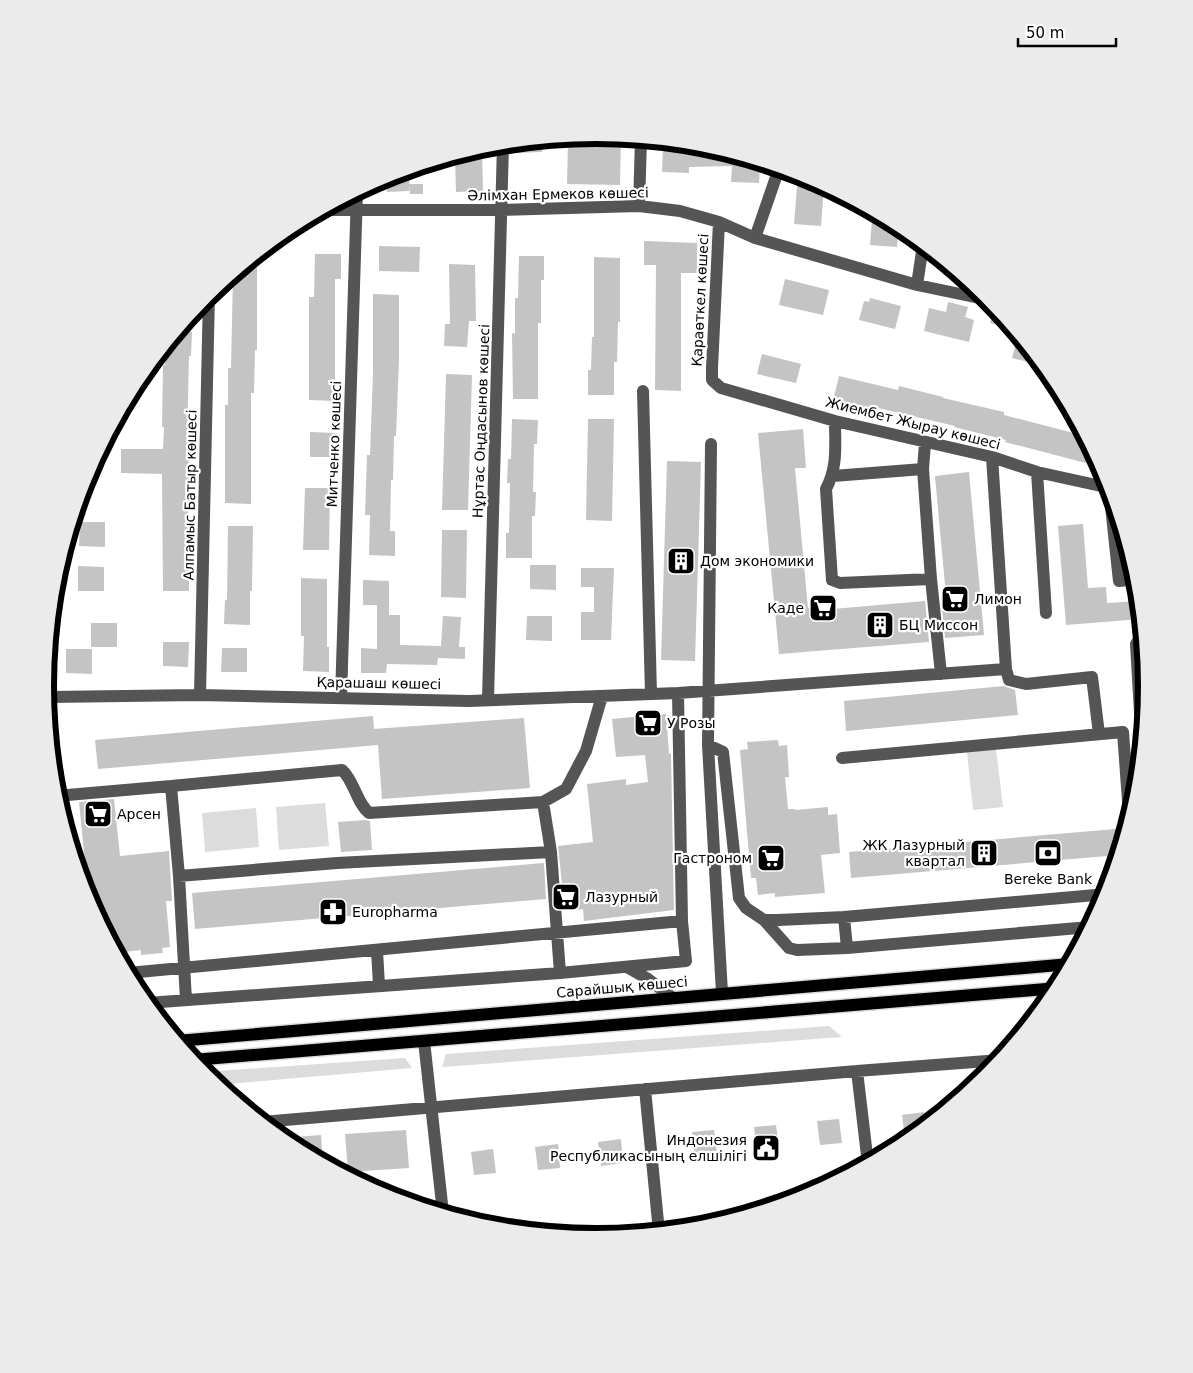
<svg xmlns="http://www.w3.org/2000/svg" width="1193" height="1373" font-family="'DejaVu Sans',sans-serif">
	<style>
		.green { fill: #dcdcdc }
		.building { fill: #c4c4c4 }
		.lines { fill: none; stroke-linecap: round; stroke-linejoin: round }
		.major-casing { stroke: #dbdbdb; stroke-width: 15 }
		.minor { stroke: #555; stroke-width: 12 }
		.major { stroke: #000; stroke-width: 12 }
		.labels { text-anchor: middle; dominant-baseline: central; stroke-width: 4.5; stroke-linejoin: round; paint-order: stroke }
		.street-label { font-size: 14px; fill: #000; stroke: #fff }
		.poi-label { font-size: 14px; fill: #000; stroke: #fff; text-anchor: start }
		.rim { fill: none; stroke: #000; stroke-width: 6 }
	</style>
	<rect width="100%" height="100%" fill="#fff"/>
	<path class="green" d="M996 749 1003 807 973 810 967 752Z
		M325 803 329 846 279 850 276 807Z
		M256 808 259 847 205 852 202 813Z
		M829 1026 842 1037 442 1067 446 1054Z
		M405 1058 412 1068 217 1085 203 1072Z"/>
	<path class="building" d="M601 135 621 137 620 185 567 184 568 143H602Z
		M542 140V152L516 153V143Z
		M663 144 690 145V148H712L761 163 760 165 759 183 731 182 732 166 689 167V173L662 172Z
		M482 148 483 191 456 192 455 156Z
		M410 170 409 191 387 192V177Z
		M798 174 808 177 824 186 821 226 794 224Z
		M409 184H423V194H410Z
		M872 220 890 221 899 226 897 247 870 245Z
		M644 241 697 243V273H681V391L655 390 656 265H644Z
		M379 246 420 247 419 272 379 271Z
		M315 254H341V279H335V401L309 400V297H314Z
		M257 255V350H255L254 393H251V504L225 503V405H228V368H231L233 275Z
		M519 256H544V280H541V323H538V399H513L512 333 515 334V298H518Z
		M594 257 620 258V322H618L617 362H614V395H588V370H591L592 337H594Z
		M449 264 475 265 476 321H469L467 347 444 346 445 324H450Z
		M785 279 829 290 823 315 779 305Z
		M373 294 399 295V360L396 436H394L393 480H391L390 531H395V556L369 555 370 515H365L367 455H370L373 373Z
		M870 298 901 306 895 329 859 320 864 301 869 302Z
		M948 302 968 307 965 317 974 320 969 342 924 331 929 308 946 312Z
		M993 313 1002 316 1013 329 990 323Z
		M178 332H192L191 356H189L187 444H189L187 567H189V591H163L162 474 121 473V449H163L164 427H162L163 365H165L166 346Z
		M1018 335 1023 340 1044 366 1012 358Z
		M762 354 801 364 796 383 757 374Z
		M446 374 472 375 468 510H442Z
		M839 376 898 390 899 386 943 397V398L1004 412V415L1085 436 1101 467 1005 442 1006 440 954 427 955 426 878 408 877 412 833 401Z
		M512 419 538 420 537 444H534L533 492H536L535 516H532V558H506V533H509L510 483H507L508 459H511Z
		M588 419H614L612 521 586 520Z
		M803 429 806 468H795L808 608 821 607V610L925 601 929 642 779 654 758 433Z
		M310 432 336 433 335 457H310Z
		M667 461 701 462 695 661 661 660Z
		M969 472 984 635 945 638 941 597 946 596 935 476Z
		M305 488H330L329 550H303Z
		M80 522H105V547L79 546Z
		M1083 524 1088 588 1106 587 1107 603 1140 601 1141 619 1066 625 1058 526Z
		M228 526H253L252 591H250V625L224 624 225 600H227Z
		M442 530H467L466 598 441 597Z
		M530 565H556V590L530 589Z
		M78 566 104 567V591H78Z
		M581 568H614L611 640H581V612H594V587H581Z
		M301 578 327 579V647H329V672L303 671 304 636H301Z
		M363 580 389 581V615H400V645L441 646 443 616 461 617 459 647H465V659L438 658 437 665 387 664 386 673H361V648L377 649V605H363Z
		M527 616H552V641L526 640Z
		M91 623H117V647H91Z
		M163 642H189L188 667 163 666Z
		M222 648H247V672H221Z
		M66 649H92V674L66 673Z
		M1004 686 1015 690 1018 715 846 731 844 701Z
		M666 714 669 753 671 754 674 910 584 921 583 909 574 910 571 883 562 884 558 846 593 842 587 784 626 779V785L648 782 645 755 616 757 612 719Z
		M373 716 374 729 524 718 530 788 382 799 378 745 98 769 95 740Z
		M778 740 779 746 787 745 789 777H785L788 809H795V810L828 807V815L837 814 840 853 821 855 825 893 775 897V893L758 895 756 878H751L740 750 748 749 747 742Z
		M114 799 120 856 169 851 172 901H166L170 947 162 948 163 953 141 955V950L116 953 89 902 79 802Z
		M365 820 370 821 372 850 341 852 338 822Z
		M1127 828 1119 855 851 878 849 852Z
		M544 863 546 899 195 929 192 893Z
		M924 1112 926 1126 912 1138 905 1139 902 1115Z
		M839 1119 842 1143 820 1145 817 1121Z
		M776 1125 779 1148 757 1151 754 1127Z
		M406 1130 409 1168 348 1172 345 1134Z
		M714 1130 717 1153 695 1156 692 1132Z
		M321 1135 323 1163 290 1145 282 1138Z
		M621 1139 623 1163 601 1166 598 1142Z
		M558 1144 560 1168 538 1170 535 1147Z
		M493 1149 496 1173 474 1175 471 1152Z"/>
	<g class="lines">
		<defs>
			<path id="major" d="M177 1041 1070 964
				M193 1060 1058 988"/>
		</defs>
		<use href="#major" class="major-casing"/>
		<path class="minor" d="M639 206 641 139
			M323 210H501L639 206 680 211 719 222 755 238 917 285 989 300
			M719 222 712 368V380L721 388 835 421 992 457 1037 472 1110 488
			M755 238 776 177V168
			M917 285 923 245
			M643 391 651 694
			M835 421C835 446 838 466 826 489L832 580 840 583 931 579 923 469 925 443
			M711 444 708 745 722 993
			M992 457 1006 669 1009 680 1026 684 1092 677 1099 734
			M1037 472 1046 613
			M833 476 923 469
			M1109 488 1119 581 1137 579
			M931 579 941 674
			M678 693 682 921
			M200 695 209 294
			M49 697 200 695 469 701 678 693 1006 669
			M341 697 357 192
			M488 699 503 144
			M1140 713 1136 644 1139 639 1143 638
			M48 718 49 647
			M708 745 723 752 739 898 746 908 764 920H778L844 917 1107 894
			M842 758 1123 732 1129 815H1131
			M56 796 171 786
			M179 876 337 863 551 852
			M844 917 847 948
			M764 920 789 948 797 950 847 948 1090 927
			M377 950 379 986
			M627 967 648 979 673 998
			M128 973 682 921 686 961 560 973 147 1003
			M560 973 551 852 543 802 566 789 586 751 602 696
			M186 1000 179 876 171 786 342 770C355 782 356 802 369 813L543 802
			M424 1041 443 1213
			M857 1071 868 1164
			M645 1089 659 1232
			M262 1122 857 1071 1000 1060"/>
		<use href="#major" class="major"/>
	</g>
	<defs>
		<symbol id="building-square" viewBox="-11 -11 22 22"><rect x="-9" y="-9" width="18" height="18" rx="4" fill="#000" stroke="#fff"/><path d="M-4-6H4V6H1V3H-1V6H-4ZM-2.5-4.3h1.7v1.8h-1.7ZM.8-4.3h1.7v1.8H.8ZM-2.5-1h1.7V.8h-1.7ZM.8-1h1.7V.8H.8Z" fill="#fff"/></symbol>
		<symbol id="supermarket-square" viewBox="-11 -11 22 22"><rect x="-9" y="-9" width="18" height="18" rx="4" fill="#000" stroke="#fff"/><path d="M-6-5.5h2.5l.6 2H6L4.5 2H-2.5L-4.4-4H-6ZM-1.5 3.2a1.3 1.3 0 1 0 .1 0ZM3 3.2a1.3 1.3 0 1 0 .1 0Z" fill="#fff"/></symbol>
		<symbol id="bank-square" viewBox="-11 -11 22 22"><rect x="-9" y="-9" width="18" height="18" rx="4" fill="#000" stroke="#fff"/><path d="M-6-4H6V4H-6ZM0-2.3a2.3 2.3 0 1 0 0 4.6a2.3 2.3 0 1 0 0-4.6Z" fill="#fff"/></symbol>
		<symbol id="pharmacy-square" viewBox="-11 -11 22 22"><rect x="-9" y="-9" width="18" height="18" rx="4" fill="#000" stroke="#fff"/><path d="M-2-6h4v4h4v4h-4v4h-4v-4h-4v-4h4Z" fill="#fff"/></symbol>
		<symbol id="civic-square" viewBox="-11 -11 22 22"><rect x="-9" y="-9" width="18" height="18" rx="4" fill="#000" stroke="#fff"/><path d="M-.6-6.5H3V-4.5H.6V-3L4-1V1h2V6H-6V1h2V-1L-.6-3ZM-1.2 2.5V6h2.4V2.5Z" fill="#fff"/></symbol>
	</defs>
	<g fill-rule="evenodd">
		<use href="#building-square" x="665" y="545" width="32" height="32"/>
		<use href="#supermarket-square" x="939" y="583" width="32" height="32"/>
		<use href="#supermarket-square" x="807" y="592" width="32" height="32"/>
		<use href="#building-square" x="864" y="609" width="32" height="32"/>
		<use href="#supermarket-square" x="632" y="707" width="32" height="32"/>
		<use href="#supermarket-square" x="82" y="798" width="32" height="32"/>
		<use href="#building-square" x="968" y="837" width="32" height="32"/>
		<use href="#bank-square" x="1032" y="837" width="32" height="32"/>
		<use href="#supermarket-square" x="755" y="842" width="32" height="32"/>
		<use href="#supermarket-square" x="550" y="881" width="32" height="32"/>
		<use href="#pharmacy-square" x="317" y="896" width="32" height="32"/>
		<use href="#civic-square" x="750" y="1132" width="32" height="32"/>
	</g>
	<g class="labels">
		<g class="street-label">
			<text transform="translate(558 194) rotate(-1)">Әлімхан Ермеков көшесі</text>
			<text transform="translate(700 300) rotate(-87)">Қараөткел көшесі</text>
			<text transform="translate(481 421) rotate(-88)">Нұртас Оңдасынов көшесі</text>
			<text transform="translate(913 423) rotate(14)">Жиембет Жырау көшесі</text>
			<text transform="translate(334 444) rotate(-88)">Митченко көшесі</text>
			<text transform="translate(190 495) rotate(-89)">Алпамыс Батыр көшесі</text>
			<text transform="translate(379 683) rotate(1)">Қарашаш көшесі</text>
			<text transform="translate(622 987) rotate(-5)">Сарайшық көшесі</text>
		</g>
		<g class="poi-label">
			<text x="700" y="561">Дом экономики</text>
			<text x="974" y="599">Лимон</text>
			<text x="804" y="608" text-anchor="end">Каде</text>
			<text x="899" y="625">БЦ Миссон</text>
			<text x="667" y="723">У Розы</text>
			<text x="117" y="814">Арсен</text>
			<text x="965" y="845" text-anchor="end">ЖК Лазурный<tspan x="965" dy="16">квартал</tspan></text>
			<text x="752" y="858" text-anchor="end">Гастроном</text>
			<text x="1048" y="879" text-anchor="middle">Bereke Bank</text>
			<text x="585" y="897">Лазурный</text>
			<text x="352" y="912">Europharma</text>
			<text x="747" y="1140" text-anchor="end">Индонезия<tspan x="747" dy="16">Республикасының елшілігі</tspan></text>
		</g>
	</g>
	<path d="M0 0H1193V1373H0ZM54 686a542 542 0 1 1 1084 0a542 542 0 1 1-1084 0Z" fill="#ebebeb" fill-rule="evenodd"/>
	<path class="rim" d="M54 686a542 542 0 1 1 1084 0a542 542 0 1 1-1084 0Z"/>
	<path d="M1018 38v8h98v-8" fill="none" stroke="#000000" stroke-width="2.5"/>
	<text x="1026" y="38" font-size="15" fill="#000000" stroke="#ffffff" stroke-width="4" paint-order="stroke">50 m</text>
</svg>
